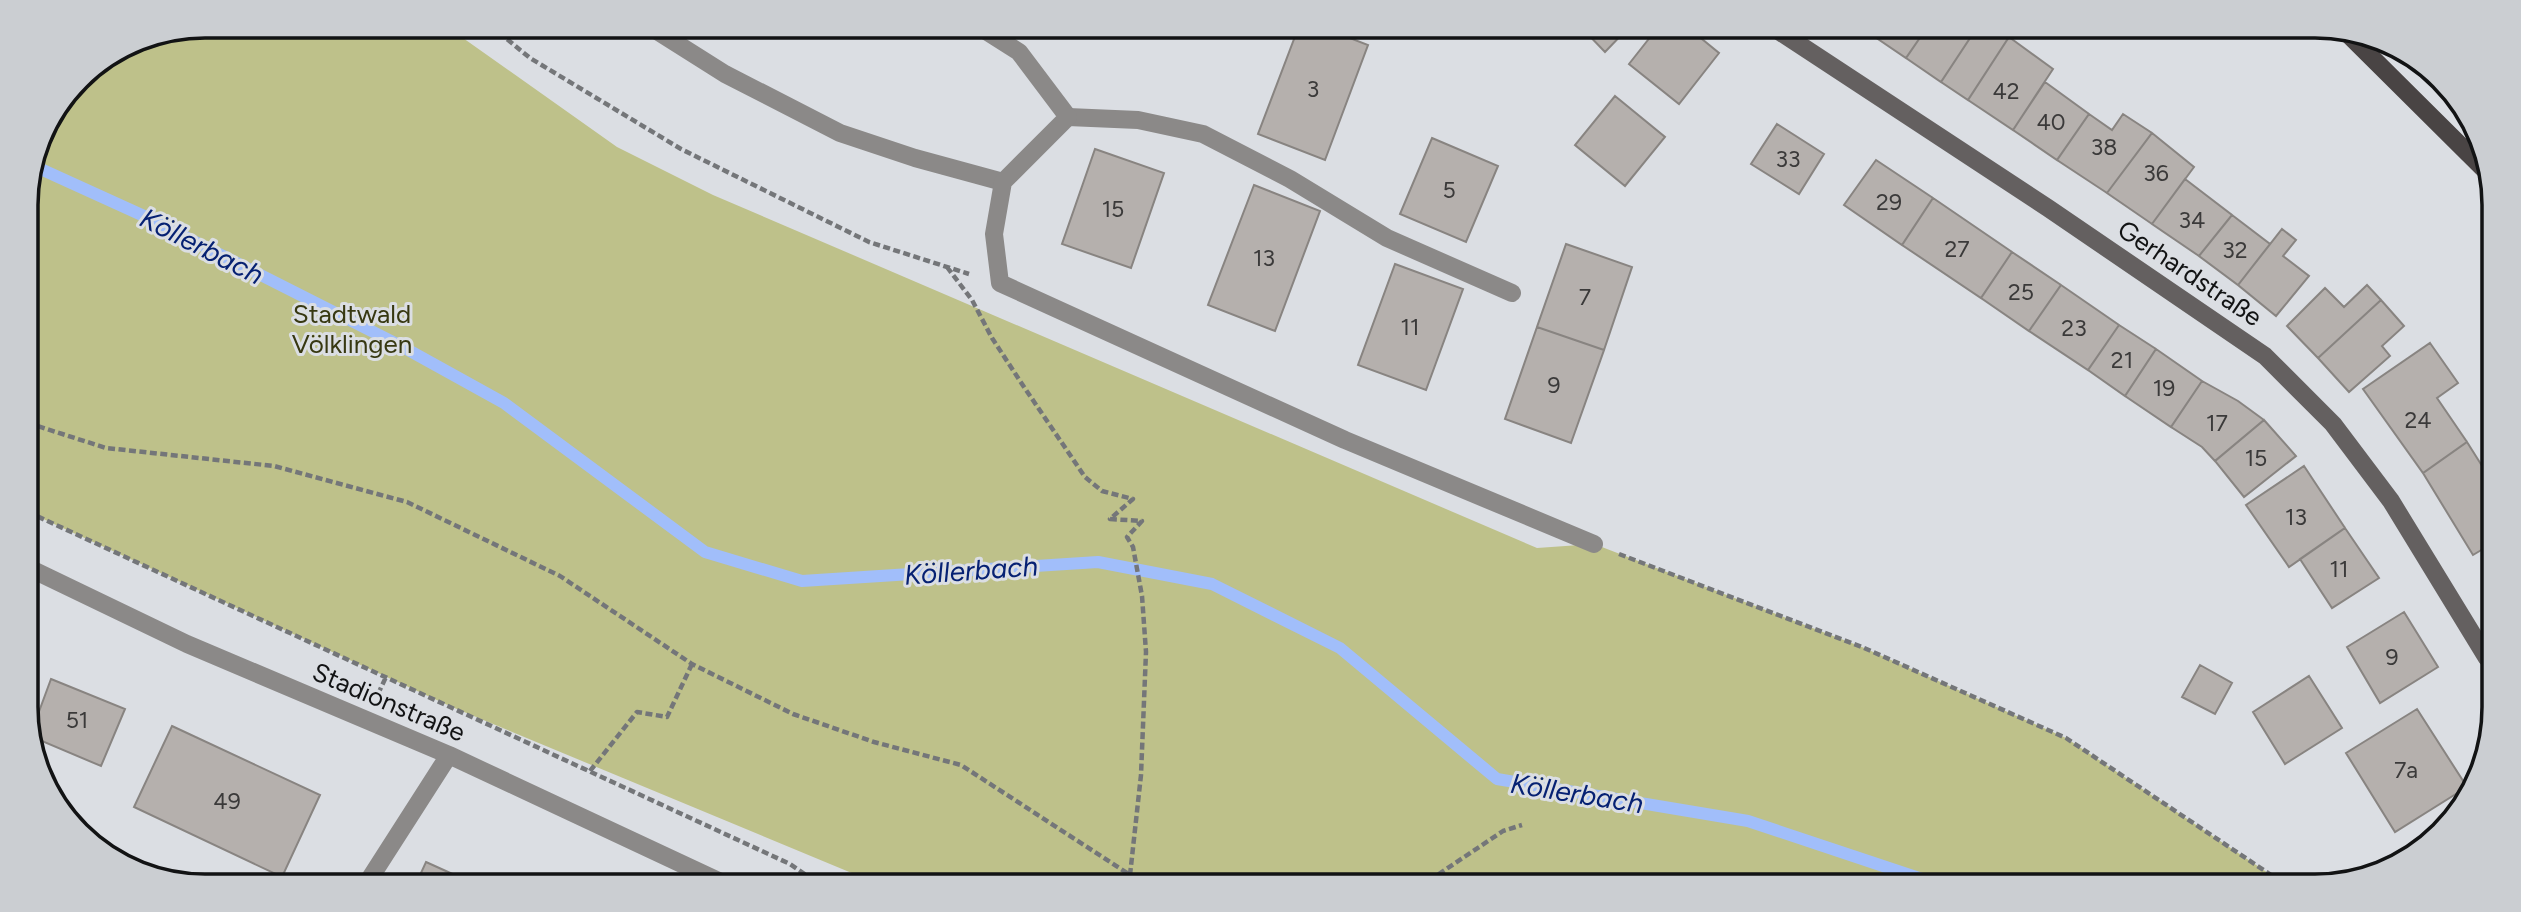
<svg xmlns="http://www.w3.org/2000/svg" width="2521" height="912" font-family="Figtree,sans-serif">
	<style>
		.green { fill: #bec18a }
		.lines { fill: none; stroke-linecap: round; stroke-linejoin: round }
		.stream { stroke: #a1befa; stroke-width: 12 }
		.building { fill: #b5b0ad; stroke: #888481; stroke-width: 2 }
		.path { stroke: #747679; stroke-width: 4.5; stroke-dasharray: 7 3.5; stroke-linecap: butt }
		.lane { stroke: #8b8988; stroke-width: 18 }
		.street { stroke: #8b8988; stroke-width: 18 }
		.secondary { stroke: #646060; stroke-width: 18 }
		.primary { stroke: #494444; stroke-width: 18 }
		.labels { text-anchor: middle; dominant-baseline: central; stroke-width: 6; stroke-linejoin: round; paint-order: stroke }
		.number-label { font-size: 23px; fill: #3b3a3a }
		.street-label { font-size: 26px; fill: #121314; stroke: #dbdee3 }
		.park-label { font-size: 26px; fill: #373811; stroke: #dbdee3 }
		.water-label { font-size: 28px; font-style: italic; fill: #062173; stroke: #dbdee3 }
		.rim { fill: none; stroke: #121314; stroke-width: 3.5 }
	</style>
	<rect width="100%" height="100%" fill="#dbdee3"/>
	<path class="green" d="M206 26H446L617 147 713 195 1537 548 1594 544 1862 647 2066 738 2286 885 883 886 452 707 28 512 27 193 45 127 87 71 137 40Z"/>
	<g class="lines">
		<path class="stream" d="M34 166 144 216 401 346 504 403 705 552 802 581 1098 562 1212 584 1340 648 1497 779 1748 821 1940 885"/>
	</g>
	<path class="building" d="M1299 26H1319L1368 45 1325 160 1258 134Z
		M1580 26H1630L1605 52Z
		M1659 26H1686L1719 53 1679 104 1629 64Z
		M1859 26H1878L1872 35Z
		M1878 26H1928L1906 58 1872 35Z
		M1928 26H1978L1941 82 1906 58Z
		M1978 26H1993L2009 37 1968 100 1941 82Z
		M2009 37 2053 69 2013 130 1968 100Z
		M2045 82 2089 114 2057 160 2013 130Z
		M1615 96 1665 137 1625 186 1575 145Z
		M2089 114 2112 130 2123 114 2152 133 2107 193 2057 160Z
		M1777 124 1824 154 1799 194 1751 164Z
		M2152 133 2194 167 2152 224 2107 193Z
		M1432 138 1498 166 1466 242 1400 214Z
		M1095 149 1164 173 1131 268 1062 244Z
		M1876 160 1933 198 1902 245 1844 205Z
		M2185 179 2232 215 2199 256 2152 224Z
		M1254 185 1320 211 1275 331 1208 305Z
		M1933 198 2012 252 1981 298 1902 245Z
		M2232 215 2270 244 2238 285 2199 256Z
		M2282 229 2296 240 2283 256 2309 276 2276 316 2238 285Z
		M1566 244 1632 267 1604 350 1537 327Z
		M2012 252 2061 285 2029 331 1981 298Z
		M1395 264 1463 289 1426 390 1358 365Z
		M2061 285 2119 325 2088 370 2029 331Z
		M2367 285 2381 300 2318 358 2287 326 2325 288 2344 307Z
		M2381 300 2404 326 2382 346 2390 356 2349 392 2318 358Z
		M2119 325 2156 349 2125 396 2088 370Z
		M1537 327 1604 350 1571 443 1505 419Z
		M2430 343 2458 383 2437 398 2467 442 2423 473 2363 389Z
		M2156 349 2202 381 2171 427 2125 396Z
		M2202 381 2238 401 2264 420 2215 461 2202 447 2171 427Z
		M2264 420 2296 456 2244 497 2215 461Z
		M2467 442 2489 477 2488 546 2473 555 2423 473Z
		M2304 466 2345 528 2289 567 2246 505Z
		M2345 528 2379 578 2332 608 2300 559Z
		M2404 612 2438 667 2380 703 2347 647Z
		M2200 665 2232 683 2215 714 2182 697Z
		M2309 676 2342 728 2285 764 2253 712Z
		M51 679 125 709 101 766 30 736Z
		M2417 709 2467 787 2395 832 2346 753Z
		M172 726 320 795 282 877 134 807Z
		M426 862 479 886H415Z"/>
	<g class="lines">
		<path class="path" d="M491 26 530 58 681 149 869 242 969 274
			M947 267 972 300 992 338 1022 384 1085 477 1102 491 1133 499 1110 519 1142 521 1127 537 1133 547 1142 596 1146 652 1141 775 1130 875
			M28 423 106 448 274 466 407 502 560 576 692 664 793 714 874 742 961 765 1147 886
			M28 512 790 864 822 886
			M1619 554 1862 647 2066 738 2286 885
			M378 694 386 677
			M590 771 637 712 667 717 692 664
			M1421 886 1503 831 1522 825"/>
		<path class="lane" d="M649 26 725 74 840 133 915 158 1003 182
			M1068 117 1138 120 1203 134 1290 179 1387 238 1512 293"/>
		<path class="street" d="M978 26 1019 52 1068 117 1003 182 994 234 1000 283 1345 440 1594 544
			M29 568 187 644 449 755 729 886
			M365 886 449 755"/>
		<path class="secondary" d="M1771 26 2048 208 2265 356 2333 424 2391 501 2487 658"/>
		<path class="primary" d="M2345 31 2491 176"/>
	</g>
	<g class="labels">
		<g class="number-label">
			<text x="1313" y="89">3</text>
			<text x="2006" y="91">42</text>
			<text x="2051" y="122">40</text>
			<text x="2104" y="147">38</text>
			<text x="1788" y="159">33</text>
			<text x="2156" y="173">36</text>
			<text x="1449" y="190">5</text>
			<text x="1889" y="202">29</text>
			<text x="1113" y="209">15</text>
			<text x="2192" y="220">34</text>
			<text x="1957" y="249">27</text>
			<text x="2235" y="250">32</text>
			<text x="1264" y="258">13</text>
			<text x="2021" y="292">25</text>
			<text x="1585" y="297">7</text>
			<text x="1410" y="327">11</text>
			<text x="2074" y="328">23</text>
			<text x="2122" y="360">21</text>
			<text x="1554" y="385">9</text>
			<text x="2164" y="388">19</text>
			<text x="2418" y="420">24</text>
			<text x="2217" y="423">17</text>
			<text x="2256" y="458">15</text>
			<text x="2296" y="517">13</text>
			<text x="2339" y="569">11</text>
			<text x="2392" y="657">9</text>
			<text x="77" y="720">51</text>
			<text x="2406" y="770">7a</text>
			<text x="227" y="801">49</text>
		</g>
		<g class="street-label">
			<text transform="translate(2190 273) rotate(34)">Gerhardstraße</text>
			<text transform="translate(389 702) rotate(23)">Stadionstraße</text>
		</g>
		<g class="park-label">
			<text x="352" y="314">Stadtwald<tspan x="352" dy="30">Völklingen</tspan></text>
		</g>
		<g class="water-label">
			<text transform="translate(202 246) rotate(27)">Köllerbach</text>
			<text transform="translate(971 570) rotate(-4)">Köllerbach</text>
			<text transform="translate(1577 793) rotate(9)">Köllerbach</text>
		</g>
	</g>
	<path d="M0 0H2521V912H0ZM205 38H2315A167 167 0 0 1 2482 205V707A167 167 0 0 1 2315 874H205A167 167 0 0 1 38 707V205A167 167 0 0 1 205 38Z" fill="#cbced2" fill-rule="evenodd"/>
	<path class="rim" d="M205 38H2315A167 167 0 0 1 2482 205V707A167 167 0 0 1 2315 874H205A167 167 0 0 1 38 707V205A167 167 0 0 1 205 38Z"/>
</svg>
